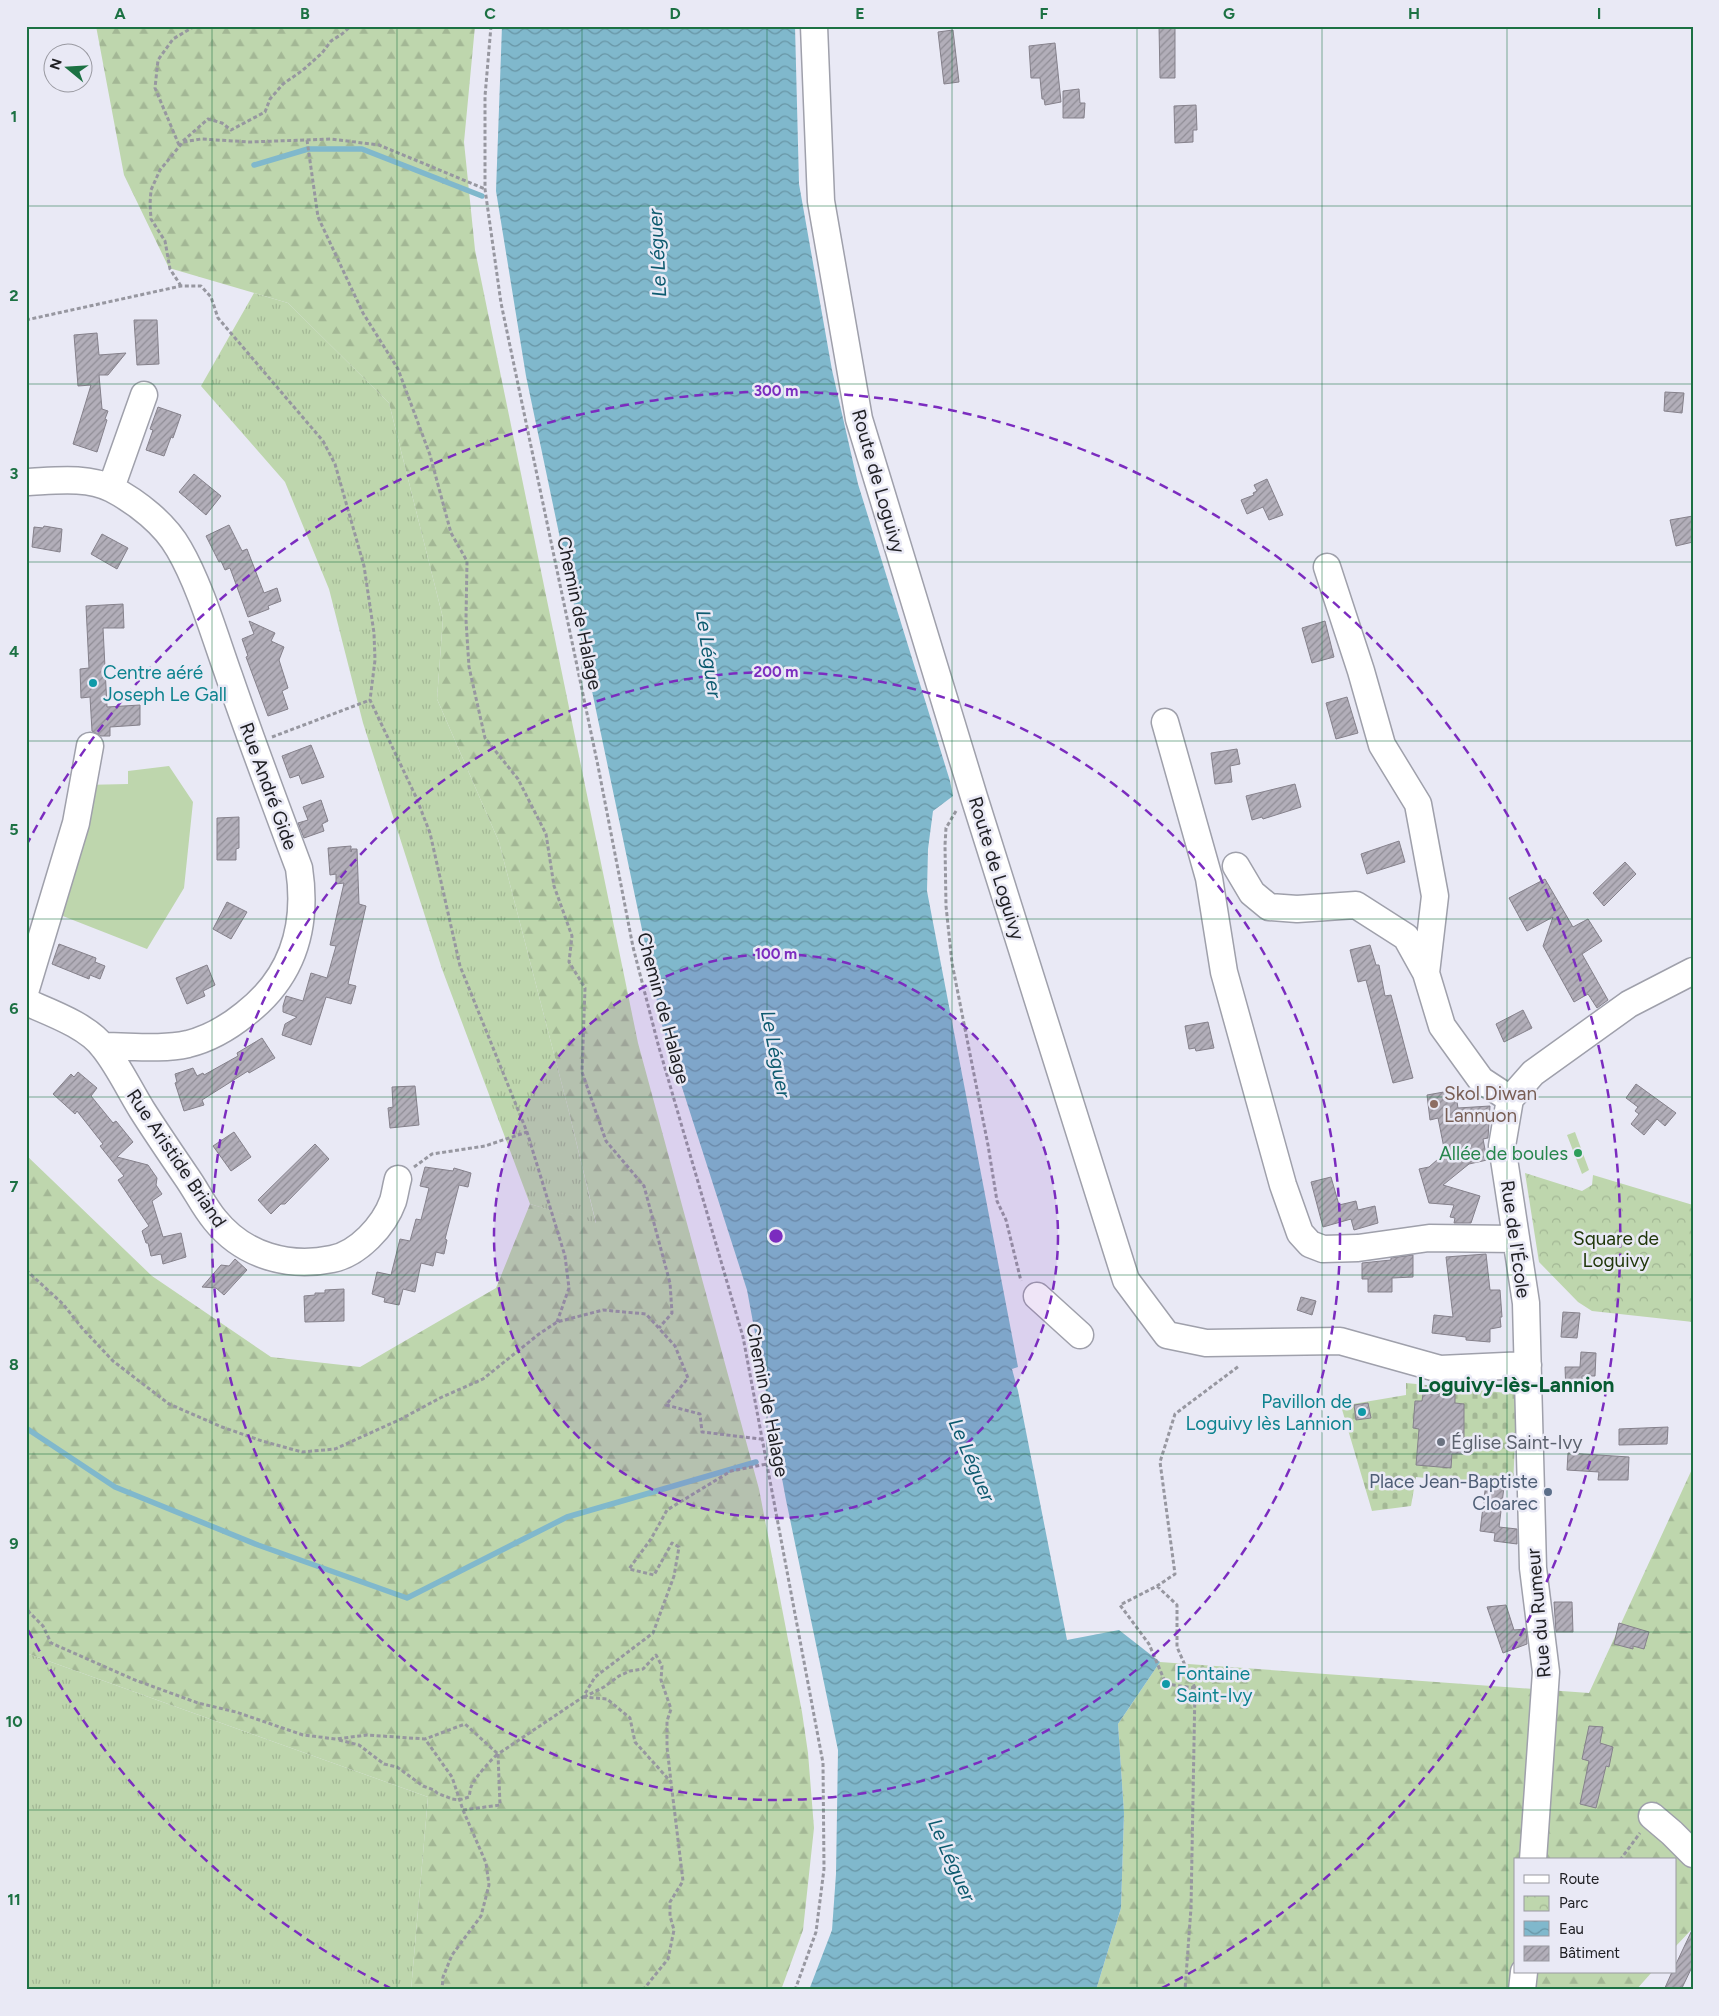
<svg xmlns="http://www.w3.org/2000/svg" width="1719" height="2016" font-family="Figtree,sans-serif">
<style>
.grass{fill:url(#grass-tufts)}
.forest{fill:url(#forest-firs)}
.cemetery{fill:url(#cemetery-stones)}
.park{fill:url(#park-crowns)}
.garden{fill:#bed6ad}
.water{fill:url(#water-waves)}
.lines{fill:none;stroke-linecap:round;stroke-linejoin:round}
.stream{stroke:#80b8cc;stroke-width:5.5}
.building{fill:url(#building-hatch);stroke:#85818b}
.minor-casing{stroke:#9fa0ab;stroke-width:29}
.path{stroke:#9797a0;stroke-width:3;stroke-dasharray:4 2.5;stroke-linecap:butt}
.minor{stroke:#fff;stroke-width:26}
.grid{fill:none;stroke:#1c7143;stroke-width:1;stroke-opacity:0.55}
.ring{fill:none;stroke:#7b2cbf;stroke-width:2.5;stroke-dasharray:9 6}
.culture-dot{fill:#0f9aa8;stroke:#e9e9f5;stroke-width:2}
.education-dot{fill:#8d6e63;stroke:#e9e9f5;stroke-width:2}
.leisure-dot{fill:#2e9e5b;stroke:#e9e9f5;stroke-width:2}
.worship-dot{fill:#6b7280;stroke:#e9e9f5;stroke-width:2}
.service-dot{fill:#5c6f8a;stroke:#e9e9f5;stroke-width:2}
.labels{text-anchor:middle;stroke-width:5;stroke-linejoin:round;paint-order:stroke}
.street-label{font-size:19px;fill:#202024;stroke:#e9e9f5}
.culture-label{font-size:19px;fill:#0d838f;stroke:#e9e9f5;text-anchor:start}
.education-label{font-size:19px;fill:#785e54;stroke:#e9e9f5;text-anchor:start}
.leisure-label{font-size:19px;fill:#27864d;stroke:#e9e9f5;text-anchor:end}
.park-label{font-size:19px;fill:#203709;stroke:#e9e9f5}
.worship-label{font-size:19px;fill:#5b616d;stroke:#e9e9f5;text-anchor:start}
.service-label{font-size:19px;fill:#4e5e75;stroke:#e9e9f5;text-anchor:end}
.water-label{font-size:20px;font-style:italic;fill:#0d5a6f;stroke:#e9e9f5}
.quarter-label{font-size:21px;font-weight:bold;fill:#075b32;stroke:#e9e9f5}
.centre{fill:#7b2cbf;stroke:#e9e9f5;stroke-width:2.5}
.ring-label{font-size:15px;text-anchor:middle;font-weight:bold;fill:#7b2cbf;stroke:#e9e9f5;stroke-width:5;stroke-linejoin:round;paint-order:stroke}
.neatline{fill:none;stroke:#1c7143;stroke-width:2}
.grid-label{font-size:16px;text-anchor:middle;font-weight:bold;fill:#1c7143}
</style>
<defs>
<pattern id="grass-tufts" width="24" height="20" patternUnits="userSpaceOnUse" patternTransform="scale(1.25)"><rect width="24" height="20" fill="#bed6ad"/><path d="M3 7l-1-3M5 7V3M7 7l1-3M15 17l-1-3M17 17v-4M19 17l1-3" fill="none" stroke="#a3b795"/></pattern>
<pattern id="forest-firs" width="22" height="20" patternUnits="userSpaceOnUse" patternTransform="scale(1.25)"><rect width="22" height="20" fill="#bed6ad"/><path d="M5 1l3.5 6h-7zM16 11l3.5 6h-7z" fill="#a3b795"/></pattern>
<pattern id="cemetery-stones" width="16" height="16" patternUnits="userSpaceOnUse" patternTransform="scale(1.25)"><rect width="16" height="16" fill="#bed6ad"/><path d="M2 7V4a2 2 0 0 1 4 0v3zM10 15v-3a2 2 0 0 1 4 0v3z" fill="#a3b795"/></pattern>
<pattern id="park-crowns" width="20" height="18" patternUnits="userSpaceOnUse" patternTransform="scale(1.25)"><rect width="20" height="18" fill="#bed6ad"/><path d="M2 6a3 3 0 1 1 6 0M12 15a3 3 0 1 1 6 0" fill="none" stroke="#a3b795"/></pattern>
<pattern id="water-waves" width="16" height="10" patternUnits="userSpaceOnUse" patternTransform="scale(1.25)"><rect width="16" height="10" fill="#80b8cc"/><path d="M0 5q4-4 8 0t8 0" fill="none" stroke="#6895a5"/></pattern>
<pattern id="building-hatch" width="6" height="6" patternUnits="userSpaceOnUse" patternTransform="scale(1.25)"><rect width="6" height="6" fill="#b2aeb9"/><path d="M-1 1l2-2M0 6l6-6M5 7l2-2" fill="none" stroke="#908d96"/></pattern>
</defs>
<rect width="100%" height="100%" fill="#e9e9f5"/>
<path class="grass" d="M254,293L288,303L389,403L443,618L437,699L499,842L568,1108L596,1224L530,1204L442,969L363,723L329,589L285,482L201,386Z
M26,1653L428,1797L411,1990H26Z"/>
<path class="forest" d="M96,26H475L464,142L475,250L638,1043L759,1489L802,1712L808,1753L814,1828L803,1930L781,1990H411L428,1797L26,1653V1155L152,1276L271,1357L360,1367L496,1288L530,1204L596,1223L568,1108L499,842L437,699L443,618L389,403L288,303L169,268L124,175Z
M1693,1467V1928L1675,1947V1860H1515V1972H1652L1636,1990H1096L1121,1908L1124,1813L1118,1724L1160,1662L1589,1693Z"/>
<path class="cemetery" d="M1406,1383L1517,1394L1513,1487L1416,1477L1411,1506L1372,1511L1341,1406L1406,1395Z"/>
<path class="park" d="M1525,1173L1582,1191L1592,1185L1593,1175L1693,1205V1322L1592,1311L1578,1302L1539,1262Z"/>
<path class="garden" d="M169,766L193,802L184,888L147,949L50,911L83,785L128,784V771Z
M1575,1132L1589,1170L1582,1174L1567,1135Z"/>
<path class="water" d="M502,26H795L799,184L832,370L858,484L950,781L953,796L933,811L928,849L927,891L1018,1367L1012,1369L1018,1391L1067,1640L1119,1630L1160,1662L1118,1724L1124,1813L1121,1908L1096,1990H809L832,1930L836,1874L838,1750L786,1500L747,1290L662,1025L526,376L496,191Z"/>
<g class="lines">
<path class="stream" d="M254,165L308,149H362L482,196
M26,1428L115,1487L258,1545L407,1598L567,1517L756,1462"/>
</g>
<path class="building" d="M1159,26H1175V78H1160Z
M953,30L959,82L944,84L938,32Z
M1055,43L1061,102L1045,105L1044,99H1042L1040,78H1031L1029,46Z
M1079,89L1080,103H1085L1084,118H1063V91Z
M1196,105L1197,130H1193V142L1175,143L1174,106Z
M134,320H157L159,364L137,365Z
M97,333L99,355L126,353L108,375H99L102,409L108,411L105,419L107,420L97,452L73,444L91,385L78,386L74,335Z
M1665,392L1684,393L1682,413L1664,411Z
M158,407L181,415L173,438L171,437L164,456L146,450L153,430L150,429Z
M194,474L221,496L206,515L179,492Z
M1267,479L1283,515L1269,520L1263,507L1247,514L1241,500L1254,495L1253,493L1257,491L1254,485Z
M1693,516V542L1676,546L1670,520Z
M229,525L242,551L247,549L264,593L277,588L281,601L268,606L269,609L248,617L230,568L225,570L221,561L219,562L206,536Z
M44,526L62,529L60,552L32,547L34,527L43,528Z
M102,534L128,548L117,569L91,554Z
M123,604L124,628H103L107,707L140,705V725L110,727V736H101L92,731L90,697L81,698L80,669L89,668L86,606Z
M249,621L275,633L271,641L284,647L279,660L288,688L282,691L288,709L268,716L246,657L248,656L242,639L254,634Z
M1325,621L1334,657L1312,663L1302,628Z
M1347,697L1358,733L1336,739L1326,703Z
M311,745L324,777L302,784L299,775L290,778L282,756Z
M1237,749L1240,764L1230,766L1232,782L1215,784L1211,753Z
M1295,784L1301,807L1263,819L1262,817L1252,820L1246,796Z
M321,800L328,821L322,824L324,831L304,838L298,823L308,820L303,807Z
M239,817V848L236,849V860H217V818Z
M1399,841L1405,862L1367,874L1361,854Z
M351,846V852L352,849H357L359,904L366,906L348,984L356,986L351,1004L326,997L311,1045L282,1035L285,1024L297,1017L283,1012V1006L286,996L303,1001L311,973L327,978L336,946L330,945L344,883L336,884V874L330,875L328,848Z
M1625,862L1636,874L1604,906L1593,893Z
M1545,879L1573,927L1588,919L1602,941L1582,954L1608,1000L1597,1008L1588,994L1574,1002L1543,946L1553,917L1527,931L1509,898Z
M227,902L247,912L231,939L213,929Z
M59,944L96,958L95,962L105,966L100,979L90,975L89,979L52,964Z
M1370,945L1376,965H1379L1385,996L1391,995L1413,1078L1393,1083L1366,980L1358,982L1350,950Z
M207,965L215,985L203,991L205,996L187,1004L176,978Z
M1523,1010L1532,1028L1504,1042L1496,1024Z
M1208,1022L1214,1048L1196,1051L1195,1048L1189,1049L1185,1026Z
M262,1038L275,1058L249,1073L248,1071L202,1100L204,1105L184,1111L175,1083L177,1082L175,1074L193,1068L197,1076L203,1073L204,1075L238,1056L237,1053Z
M78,1072L97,1088L91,1096L113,1123L116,1121L133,1142L117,1157L148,1165L157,1178L156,1185L162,1194L152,1201L163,1237L181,1233L186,1257L163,1264L161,1254L151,1256L148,1243H146L142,1231L149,1226L118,1180L124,1176L100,1146L103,1144L77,1111L75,1114L53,1094L71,1074L74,1077Z
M1636,1084L1676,1113L1665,1126L1657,1119L1644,1135L1631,1124L1639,1114L1635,1111L1638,1107L1626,1098Z
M415,1086L419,1125L390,1128L388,1108L393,1107L392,1087Z
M1455,1090L1458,1108L1490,1106L1488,1138L1483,1139L1487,1160L1469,1164L1443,1185L1480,1196L1471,1223H1454L1455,1218L1450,1217L1454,1205L1429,1203L1419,1169L1429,1167L1445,1153L1438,1118L1430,1120L1427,1095Z
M234,1132L251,1157L231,1171L213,1146Z
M315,1144L329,1159L285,1204H281L271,1214L258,1200Z
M425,1167L453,1171L454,1168L471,1173L468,1187L459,1185L445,1239L447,1240L444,1254L436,1252L433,1266L421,1263L415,1292L403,1289L399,1305L384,1302L385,1298L372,1294L377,1272L391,1275L400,1239L410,1241L416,1219L421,1220L429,1188L420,1186Z
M1331,1177L1339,1205L1356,1201L1358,1210L1375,1206L1378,1223L1354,1230L1351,1219L1323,1227L1311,1182Z
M1486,1254L1490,1290H1500L1502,1317H1500L1501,1327L1490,1329V1342L1466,1340V1337L1432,1333L1434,1315L1453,1317L1446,1257Z
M1413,1255V1277L1392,1278V1292H1368V1279H1362V1263L1391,1260V1258Z
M235,1259L247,1270L224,1295L216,1288L202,1287L221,1265L229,1266Z
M344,1289V1321L305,1322L304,1296L315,1295V1293H325V1290Z
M1301,1297L1316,1301L1312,1315L1297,1310Z
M1563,1312L1580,1313L1577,1338L1561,1337Z
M1581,1352L1596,1353L1595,1376H1582V1392L1566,1393L1565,1367H1580Z
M1423,1394H1455V1403L1464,1404V1454H1452L1451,1468L1416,1465L1419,1429L1413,1428L1415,1401H1422Z
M1368,1403L1371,1418L1356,1420L1354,1405Z
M1668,1427L1667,1444L1619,1445V1429Z
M1568,1453L1629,1457L1628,1480H1598L1599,1472L1567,1470Z
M1486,1483L1504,1487L1499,1527L1517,1529V1544L1494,1541L1495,1533L1480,1531Z
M1554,1602H1572L1573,1632H1556Z
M1506,1605L1514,1630L1526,1629L1527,1644L1503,1653L1487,1607Z
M1619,1623L1649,1632L1644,1649L1633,1646V1649L1614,1644Z
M1589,1726L1603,1727L1600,1743L1613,1747L1609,1767L1606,1766L1596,1808L1580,1804L1589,1761L1582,1759Z
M1693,1928V1965L1681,1990H1664L1672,1972H1675V1966Z"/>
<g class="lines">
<g class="minor-casing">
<path id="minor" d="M814,26L821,201L859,419L974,797L1126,1280L1167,1335L1206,1343L1340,1341L1440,1369L1528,1365
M26,482C53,481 87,476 112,489C137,502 165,524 179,549C200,585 215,637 229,676C251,740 275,804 299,868C308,927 293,977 245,1014C229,1027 208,1039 188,1044C161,1050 131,1046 104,1046
M111,488L144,395
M1327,567L1361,671L1382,745L1418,804L1435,896L1426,973L1442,1026L1481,1080L1510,1099
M1165,722L1209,878L1224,972L1283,1185L1300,1233L1310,1244L1323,1249L1358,1248L1429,1238L1516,1239
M1236,866L1252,893L1269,907L1297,909L1356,905L1406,937L1426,973
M26,989L76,823L90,746
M26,1002C51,1013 88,1026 104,1048C119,1067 129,1089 142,1110C156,1132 171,1154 186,1176C196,1190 204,1207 215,1220C244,1256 289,1268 332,1259C358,1254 384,1226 393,1201C395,1194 396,1186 398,1179
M1037,1296L1080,1335
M1652,1816L1672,1833L1693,1854
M1533,1860L1546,1672L1533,1568L1526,1303L1502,1146L1510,1099L1533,1073L1629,1004L1693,971
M1522,1990L1524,1972"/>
</g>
<path class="path" d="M491,26L485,96V189L501,303L598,766L633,947L658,1044L743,1337L823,1763L824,1869L816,1932L795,1990
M307,140L318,217L363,313L398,369L430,455L451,533L467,561L466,620L469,667L485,738L518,779L546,834L554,886L572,936L569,962L585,988L582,1072L606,1141L644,1186L670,1283L672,1313L659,1328
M183,141L208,119L222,123L231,130L265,112L270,99L283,84L303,70L322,53L331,41L342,34L351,26
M179,145L155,88L158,60L173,39L195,26
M181,286L170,269L165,241L151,219L150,204L151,190L160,170L183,142L201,139L250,142L331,139L379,145L485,189
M26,320L181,286H201L211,297L218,318L323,441L335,464L364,566L374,633L375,660L370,700L416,797L430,833L460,966L527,1132L565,1256L569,1288L557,1322
M272,737L370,700
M956,811L946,828L945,845L946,906L952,963L988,1145L997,1201L1006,1220L1021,1281
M414,1167L432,1154L485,1146L527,1132
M26,1270L63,1304L82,1328L113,1361L169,1404L222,1427L262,1441L302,1452L335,1449L401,1419L440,1398L483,1379L539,1334L557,1322L603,1310L646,1314L675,1346L688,1378L666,1405L700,1414L702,1432L761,1439
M1157,1586L1177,1605V1647L1195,1688L1191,1908L1185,1990
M26,1604L29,1612L43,1626L51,1643L135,1680L198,1703L236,1712L303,1735L336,1739L367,1735L425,1739L452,1777L463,1810L486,1863L489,1885L481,1916L452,1955L443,1977L442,1990
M1195,1688L1166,1684L1149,1644L1120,1605L1157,1586L1175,1574L1160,1462L1175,1414L1239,1366
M583,1697L607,1699L630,1718L635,1742L671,1782L683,1881L670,1902V1916L674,1930L668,1959L643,1990
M584,1697L604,1687L619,1676L630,1671L643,1669L656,1655L662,1666L661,1680L671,1709L667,1721V1747L671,1782
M339,1740L359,1745L384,1764L397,1767L423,1786L434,1790L437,1793L452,1799L459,1800L469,1797C470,1793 470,1788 472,1785C473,1780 494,1756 498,1754L465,1724L425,1739
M463,1810L500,1805L498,1754L583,1697L595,1677L653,1633L674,1576L679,1547L672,1543L654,1575L629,1569L651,1539L667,1510L731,1471L767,1464
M1620,1860L1640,1833"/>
<use href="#minor" class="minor"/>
</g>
<path class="grid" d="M212,26V1990M397,26V1990M582,26V1990M767,26V1990M952,26V1990M1137,26V1990M1322,26V1990M1507,26V1990M26,206H1693M26,384H1693M26,562H1693M26,741H1693M26,919H1693M26,1097H1693M26,1275H1693M26,1454H1693M26,1632H1693M26,1810H1693"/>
<circle cx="776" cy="1236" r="282" fill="#7b2cbf" fill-opacity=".12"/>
<g class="ring">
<circle cx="776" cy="1236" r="282"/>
<circle cx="776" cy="1236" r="564"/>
<path d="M392 1989A845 845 0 0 1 26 1626M26 846A845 845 0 1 1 1160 1989"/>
</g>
<g class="culture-dot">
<circle cx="93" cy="683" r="5"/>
<circle cx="1362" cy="1412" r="5"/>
<circle cx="1166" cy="1684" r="5"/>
</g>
<circle class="education-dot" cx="1434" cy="1104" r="5"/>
<circle class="leisure-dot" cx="1578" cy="1153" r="5"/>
<circle class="worship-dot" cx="1441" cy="1442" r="5"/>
<circle class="service-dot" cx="1548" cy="1492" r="5"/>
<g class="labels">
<g class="street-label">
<text transform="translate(879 481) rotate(74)" y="7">Route de Loguivy</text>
<text transform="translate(580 613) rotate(78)" y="7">Chemin de Halage</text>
<text transform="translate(269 786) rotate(70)" y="7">Rue André Gide</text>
<text transform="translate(997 868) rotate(73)" y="7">Route de Loguivy</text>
<text transform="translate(664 1008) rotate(75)" y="7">Chemin de Halage</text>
<text transform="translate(177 1158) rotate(56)" y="7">Rue Aristide Briand</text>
<text transform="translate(1516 1239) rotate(82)" y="7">Rue de l'École</text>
<text transform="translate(768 1400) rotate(79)" y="7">Chemin de Halage</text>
<text transform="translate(1538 1613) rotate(-95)" y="7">Rue du Rumeur</text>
</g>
<g class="culture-label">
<text x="103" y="679">Centre aéré<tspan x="103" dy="22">Joseph Le Gall</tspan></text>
<text x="1352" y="1408" text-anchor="end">Pavillon de<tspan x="1352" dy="22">Loguivy lès Lannion</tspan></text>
<text x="1176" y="1680">Fontaine<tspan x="1176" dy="22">Saint-Ivy</tspan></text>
</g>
<g class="education-label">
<text x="1444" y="1100">Skol Diwan<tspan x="1444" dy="22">Lannuon</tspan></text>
</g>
<g class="leisure-label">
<text x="1568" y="1160">Allée de boules</text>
</g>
<g class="park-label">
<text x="1616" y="1245">Square de<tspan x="1616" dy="22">Loguivy</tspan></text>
</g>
<g class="worship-label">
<text x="1451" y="1449">Église Saint-Ivy</text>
</g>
<g class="service-label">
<text x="1538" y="1488">Place Jean-Baptiste<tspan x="1538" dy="22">Cloarec</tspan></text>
</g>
<g class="water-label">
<text transform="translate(657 253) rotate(-93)" y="7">Le Léguer</text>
<text transform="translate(709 654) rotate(82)" y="7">Le Léguer</text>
<text transform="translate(776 1054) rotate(79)" y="7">Le Léguer</text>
<text transform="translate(972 1460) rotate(67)" y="7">Le Léguer</text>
<text transform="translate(952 1860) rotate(66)" y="7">Le Léguer</text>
</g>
<g class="quarter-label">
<text x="1516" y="1392">Loguivy-lès-Lannion</text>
</g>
</g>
<circle cx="776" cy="1236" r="8" class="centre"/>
<g class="ring-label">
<text x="776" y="396">300 m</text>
<text x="776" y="677">200 m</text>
<text x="776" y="959">100 m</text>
</g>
<rect width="1719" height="2016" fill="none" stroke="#e9e9f5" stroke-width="55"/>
<rect x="1514" y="1858" width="162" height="115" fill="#e9e9f5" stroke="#9999a1"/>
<rect x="1524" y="1875" width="25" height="8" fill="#ffffff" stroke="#9999a1"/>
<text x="1559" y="1884" font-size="15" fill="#202024">Route</text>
<rect x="1524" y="1896" width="25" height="15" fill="url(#park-crowns)" stroke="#9999a1"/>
<text x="1559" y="1908" font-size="15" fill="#202024">Parc</text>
<rect x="1524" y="1921" width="25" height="15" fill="url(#water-waves)" stroke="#9999a1"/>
<text x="1559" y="1934" font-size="15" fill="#202024">Eau</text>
<rect x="1524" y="1946" width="25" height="15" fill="url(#building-hatch)" stroke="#9999a1"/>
<text x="1559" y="1958" font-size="15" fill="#202024">Bâtiment</text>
<g transform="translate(68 68) rotate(288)"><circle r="24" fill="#e9e9f5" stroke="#9999a1"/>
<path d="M0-4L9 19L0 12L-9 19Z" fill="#1c7143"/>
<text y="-8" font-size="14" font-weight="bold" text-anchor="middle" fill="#202024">N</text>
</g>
<rect x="28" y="28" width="1664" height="1960" class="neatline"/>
<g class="grid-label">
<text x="120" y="19">A</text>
<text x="305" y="19">B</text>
<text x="490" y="19">C</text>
<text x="675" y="19">D</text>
<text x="860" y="19">E</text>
<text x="1044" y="19">F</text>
<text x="1229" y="19">G</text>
<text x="1414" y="19">H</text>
<text x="1599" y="19">I</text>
<text x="14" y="122">1</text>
<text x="14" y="301">2</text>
<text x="14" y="479">3</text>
<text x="14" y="657">4</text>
<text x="14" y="835">5</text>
<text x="14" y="1014">6</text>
<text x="14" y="1192">7</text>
<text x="14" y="1370">8</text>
<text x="14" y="1549">9</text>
<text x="14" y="1727">10</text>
<text x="14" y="1905">11</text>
</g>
</svg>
